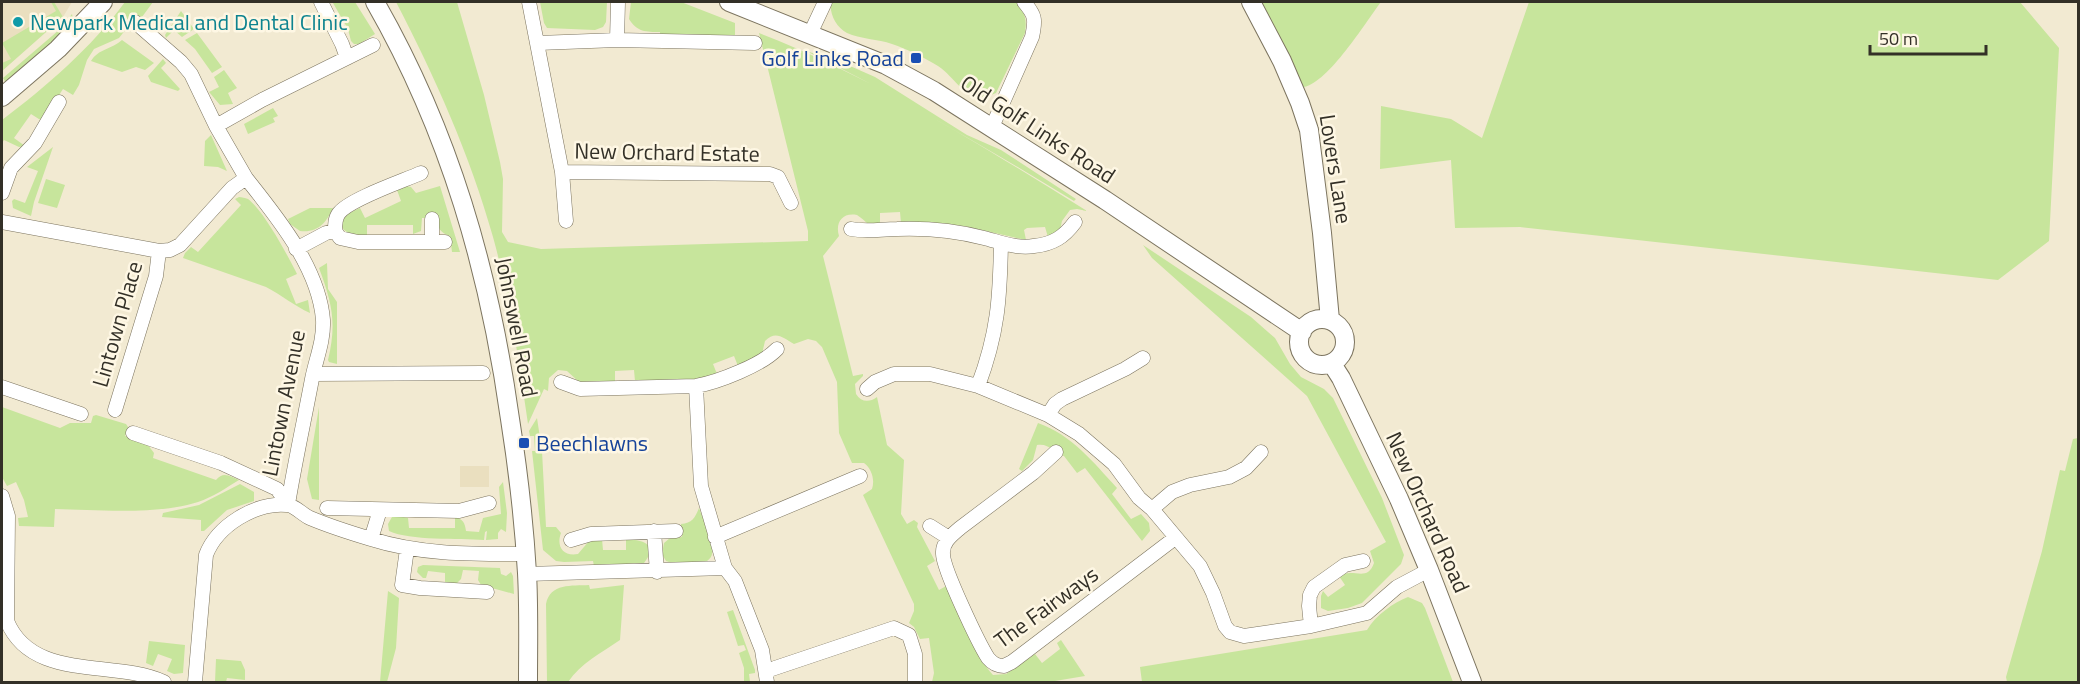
<svg xmlns="http://www.w3.org/2000/svg" width="2080" height="684" font-family="'Titillium Web',sans-serif">
<style>
.built{fill:#eadfbf}
.green{fill:#c7e59c}
.lines{fill:none;stroke-linecap:round;stroke-linejoin:round}
.street-casing{stroke:#7c745f;stroke-width:15}
.secondary-casing{stroke:#7c745f;stroke-width:20}
.street{stroke:#fff;stroke-width:14}
.secondary{stroke:#fff;stroke-width:18}
.culture-dot{fill:#0f9aa8;stroke:#fef7e4;stroke-width:2}
.transit-dot{fill:#1a4fb4;stroke:#fef7e4;stroke-width:2}
.labels{text-anchor:middle;stroke-width:5;stroke-linejoin:round;paint-order:stroke}
.culture-label{font-size:22px;fill:#0d838f;stroke:#fef7e4;text-anchor:start}
.transit-label{font-size:22px;fill:#164399;stroke:#fef7e4;text-anchor:end}
.street-label{font-size:22px;fill:#333027;stroke:#fef7e4}
</style>
<rect width="100%" height="100%" fill="#f2ead2"/>
<path class="built" d="M2,2H72L63,17L2,71Z
M460,466H489V487H460Z"/>
<path class="green" d="M51,2H54L63,17L2,71V63L11,59L2,43L56,11Z
M125,2H153L142,17L137,15L119,38L94,49L87,60L79,85L73,95L63,89L42,121L31,114L14,138L25,146L19,147L4,140L2,143V120C47,86 91,48 125,2Z
M336,2H355L375,34L359,44H354L351,41L348,29L333,3Z
M396,2H457L484,95L500,162L503,179L502,232L508,242L541,249L808,241V231L759,33C873,77 984,147 1087,211L1077,209L1070,210L1062,221L1060,230L1048,237L1045,227L1027,228L1024,230L1026,240L964,226L901,223L900,212L880,213V224C864,225 868,222 857,215C842,212 835,223 839,236L823,256L853,376L863,374V376L855,384L856,394C861,402 869,403 877,397L887,445L904,460L901,514L907,524L914,520L918,523L917,527L935,561L927,566L939,590L948,585C959,611 974,655 993,675L1006,674L1035,654L1042,663L1060,649L1057,643L1061,640L1085,676L1049,682H932L934,673L929,638L920,639L914,627L909,623L914,611V604L863,495L872,489C875,480 872,469 864,463H852L839,433L837,382L822,347L816,341L808,339L794,344C783,338 776,330 765,341L762,354L738,366L734,356L713,364L717,374L704,379L687,381H635L634,370L615,371V381L579,382L567,371L558,370L549,378L548,391L544,389L528,424C519,362 510,298 493,237C470,155 435,77 396,2Z
M540,2H607L606,22L603,27L595,30L547,28L544,23Z
M631,2H681L735,23V35H660V32C646,32 637,32 629,19Z
M831,2H1017C1025,13 1027,19 1025,33L996,93C965,106 960,81 938,66C925,58 907,49 892,44C878,39 860,39 847,33C836,27 829,13 831,2Z
M1259,2H1381C1365,23 1329,82 1304,87L1286,58Z
M1529,2H2020L2059,48L2049,241L1998,280L1520,227L1455,228L1451,160L1380,169L1381,106L1451,119L1482,138Z
M181,11L194,29L182,37L174,30L166,38L165,35Z
M72,14L73,19L68,29L6,83L3,78L59,30Z
M197,33L222,67L212,73L195,49L185,40Z
M122,40L154,63L145,70L136,67L122,72L91,61C98,49 112,49 122,40Z
M806,51L841,62L875,77L967,135L1001,150L1076,199L1074,201C987,148 898,96 806,51Z
M163,59L166,63L161,68L180,89L178,91L151,82L148,76Z
M224,70L237,88L228,93L233,104L220,105L209,92L219,87L214,77Z
M273,108L278,116L273,118L275,122L248,134L244,124Z
M211,135L227,171L218,167L204,166L205,141Z
M53,147L34,202L31,216L13,208L12,201L14,199L25,203L38,171L27,167Z
M46,179L65,185L57,208L38,203Z
M406,186L411,187L416,193L440,186L460,252H452L450,236C440,233 438,228 436,218H422L421,231L413,234V225H367V235C362,235 356,236 351,234C342,231 337,222 346,215C350,212 356,210 360,208L365,218L401,201L397,190Z
M239,197C242,197 245,198 248,199C264,211 288,256 297,274L286,279L296,304L308,300L310,313C294,306 282,295 266,287L183,258L185,253L191,247L198,252L241,205L235,199Z
M310,208H333C326,223 318,233 300,231L290,224L288,219Z
M1143,245L1251,317L1275,338L1290,364L1301,377L1324,389L1333,398L1382,498L1404,555L1401,564L1362,603L1348,608L1328,611L1321,608V596L1323,591L1328,597L1345,585L1339,576C1353,567 1367,583 1374,563L1370,551L1386,542L1307,396L1152,258Z
M327,263L328,289L337,302V364L329,362L328,360C337,323 332,303 319,268Z
M2,407L60,428L70,423H91L93,416L96,415L126,424L128,427L125,436L148,445L154,453L153,458L216,480C223,471 230,476 239,480C226,488 213,497 198,502C159,515 97,510 55,509L54,527L19,526L18,518L28,517L24,500L16,482L7,486L2,477Z
M319,407V500L312,499L307,479Z
M537,418L542,451L546,527H556L561,533C556,546 563,557 578,554L589,541L602,539L603,550H626V539C643,540 659,544 644,563L594,566L593,561L564,562L556,561L543,550L532,451H535L534,436H530L529,431Z
M1038,423C1072,435 1093,462 1117,488L1112,494L1131,519L1141,514L1149,523L1150,531L1142,541L1085,468L1077,473L1064,456C1053,453 1050,443 1037,445L1033,460L1022,471L1019,469Z
M2078,438V682H2007L2006,677L2042,551L2060,470L2065,471L2073,439Z
M503,482L507,513L506,532L501,529L498,533V539L486,540L487,531L485,532L484,540C459,538 410,541 389,531L388,524L392,517L399,516L408,518L409,528H455V517C463,519 465,523 466,531L479,532L483,518L501,514L499,487Z
M240,484L254,492V501L227,510L204,531H201V520L162,517L163,513L199,505Z
M699,508C705,526 729,564 694,564C684,564 675,565 666,561L662,554L664,543L670,538L682,537L681,524C692,523 695,518 699,508Z
M423,565L500,568L501,574L506,576L511,572L513,576L514,594L481,585L478,580L479,571L463,570L461,579L455,585L445,584V573L428,571L426,578H423L417,572L418,567Z
M589,585L590,589L624,585L620,640C601,653 581,663 568,682H547L546,604C550,583 572,586 589,585Z
M388,591L399,598L396,648L387,682H380Z
M1408,597L1422,603L1425,608L1453,682H1142L1140,667L1367,630C1376,615 1393,603 1408,597Z
M733,610L755,670V673L749,674L750,682H744V668L739,653L746,650L744,645L738,646L727,612Z
M149,641L185,645L183,673L174,674L167,671L172,659L158,654L153,666L146,663Z
M216,659L241,661L245,670V680L227,678L226,682H215Z"/>
<g class="lines">
<g class="street-casing">
<path id="street" d="M321,2L342,44L347,58
M529,2L562,172L566,221
M135,22L181,62L191,74L216,126L246,178
M810,34L825,2
M617,40L618,2
M538,43L617,40L755,43
M216,126L262,100L373,45
M992,127L1032,37C1036,19 1035,15 1024,2
M562,172L770,174L778,177L791,203
M421,173C403,181 350,199 339,213C335,218 335,225 335,231L340,238L358,242H445
M2,193L11,168L35,143L59,102
M432,219V242
M2,222L159,251L170,250L180,245L232,188L246,178C277,217 319,268 323,320C324,341 316,359 312,379C304,421 295,462 288,504
M851,229C867,232 881,229 897,229C925,228 957,231 984,238C1000,242 1017,249 1034,246C1053,244 1064,237 1075,222
M296,249L326,233L335,231
M313,374L483,373
M561,382L580,389L696,386C718,382 762,365 777,349
M696,386L701,486L725,568L735,581L762,650L767,682
M978,386C998,333 1000,298 1001,243
M2,387L81,414
M867,389L875,382L894,374H930L978,386L1048,415L1079,434L1114,464L1139,498L1152,509L1200,566L1213,593L1225,626L1230,632L1244,636L1311,626L1367,613L1397,587L1429,570
M115,410L156,276L159,251
M1048,415L1055,404L1062,399L1125,369L1143,358
M133,433L221,463L277,489L288,504
M1056,452L1033,473L960,528C952,535 942,542 943,554C943,569 979,644 988,658C993,664 997,666 1004,666L1012,662L1175,538
M2,496L8,516L7,621C32,682 114,659 164,682
M327,508L459,511L489,503
M1152,509L1172,492L1190,485L1229,477L1246,468L1261,452
M930,526L949,538
M654,531L657,572
M715,537L860,476
M371,539L380,510
M571,540L591,534L676,531
M407,549L402,585L420,588L487,592
M527,574L725,568
M1311,626L1309,606L1310,595L1314,587L1345,565L1363,561
M766,671L894,628L909,635L915,654V682
M195,682L206,555C217,526 255,502 287,505C294,505 303,515 310,518C329,526 351,533 371,539C421,555 474,554 525,554"/>
</g>
<g class="secondary-casing">
<path id="secondary" d="M375,2C450,133 489,270 510,419C518,470 524,522 527,573C529,609 528,646 528,682
M729,2L886,65L934,91L1105,200L1302,332
M1251,2L1282,61L1300,103L1309,130L1322,233L1330,320
M2,97L58,49L103,2
M1299 342a23 23 0 1 1 46 0a23 23 0 1 1-46 0Z
M1332,364L1341,378L1399,499L1429,570L1472,682"/>
</g>
<use href="#street" class="street"/>
<use href="#secondary" class="secondary"/>
</g>
<circle class="culture-dot" cx="18" cy="22" r="6"/>
<g class="transit-dot">
<rect x="910" y="52" width="12" height="12" rx="3"/>
<rect x="518" y="437" width="12" height="12" rx="3"/>
</g>
<g class="labels">
<g class="culture-label">
<text x="30" y="30">Newpark Medical and Dental Clinic</text>
</g>
<g class="transit-label">
<text x="904" y="66">Golf Links Road</text>
<text x="536" y="451" text-anchor="start">Beechlawns</text>
</g>
<g class="street-label">
<text transform="translate(1038 129) rotate(33)" y="8">Old Golf Links Road</text>
<text transform="translate(667 152) rotate(1)" y="8">New Orchard Estate</text>
<text transform="translate(1336 169) rotate(81)" y="8">Lovers Lane</text>
<text transform="translate(117 324) rotate(-74)" y="8">Lintown Place</text>
<text transform="translate(517 327) rotate(79)" y="8">Johnswell Road</text>
<text transform="translate(283 403) rotate(-79)" y="8">Lintown Avenue</text>
<text transform="translate(1428 512) rotate(66)" y="8">New Orchard Road</text>
<text transform="translate(1046 607) rotate(-36)" y="8">The Fairways</text>
</g>
</g>
<rect width="2080" height="684" fill="none" stroke="#333027" stroke-width="6"/>
<path d="M1870 45v9h116v-9" fill="none" stroke="#333027" stroke-width="3"/>
<text x="1879" y="45" font-size="18" fill="#333027" stroke="#fef7e4" stroke-width="4.5" paint-order="stroke">50 m</text>
</svg>
